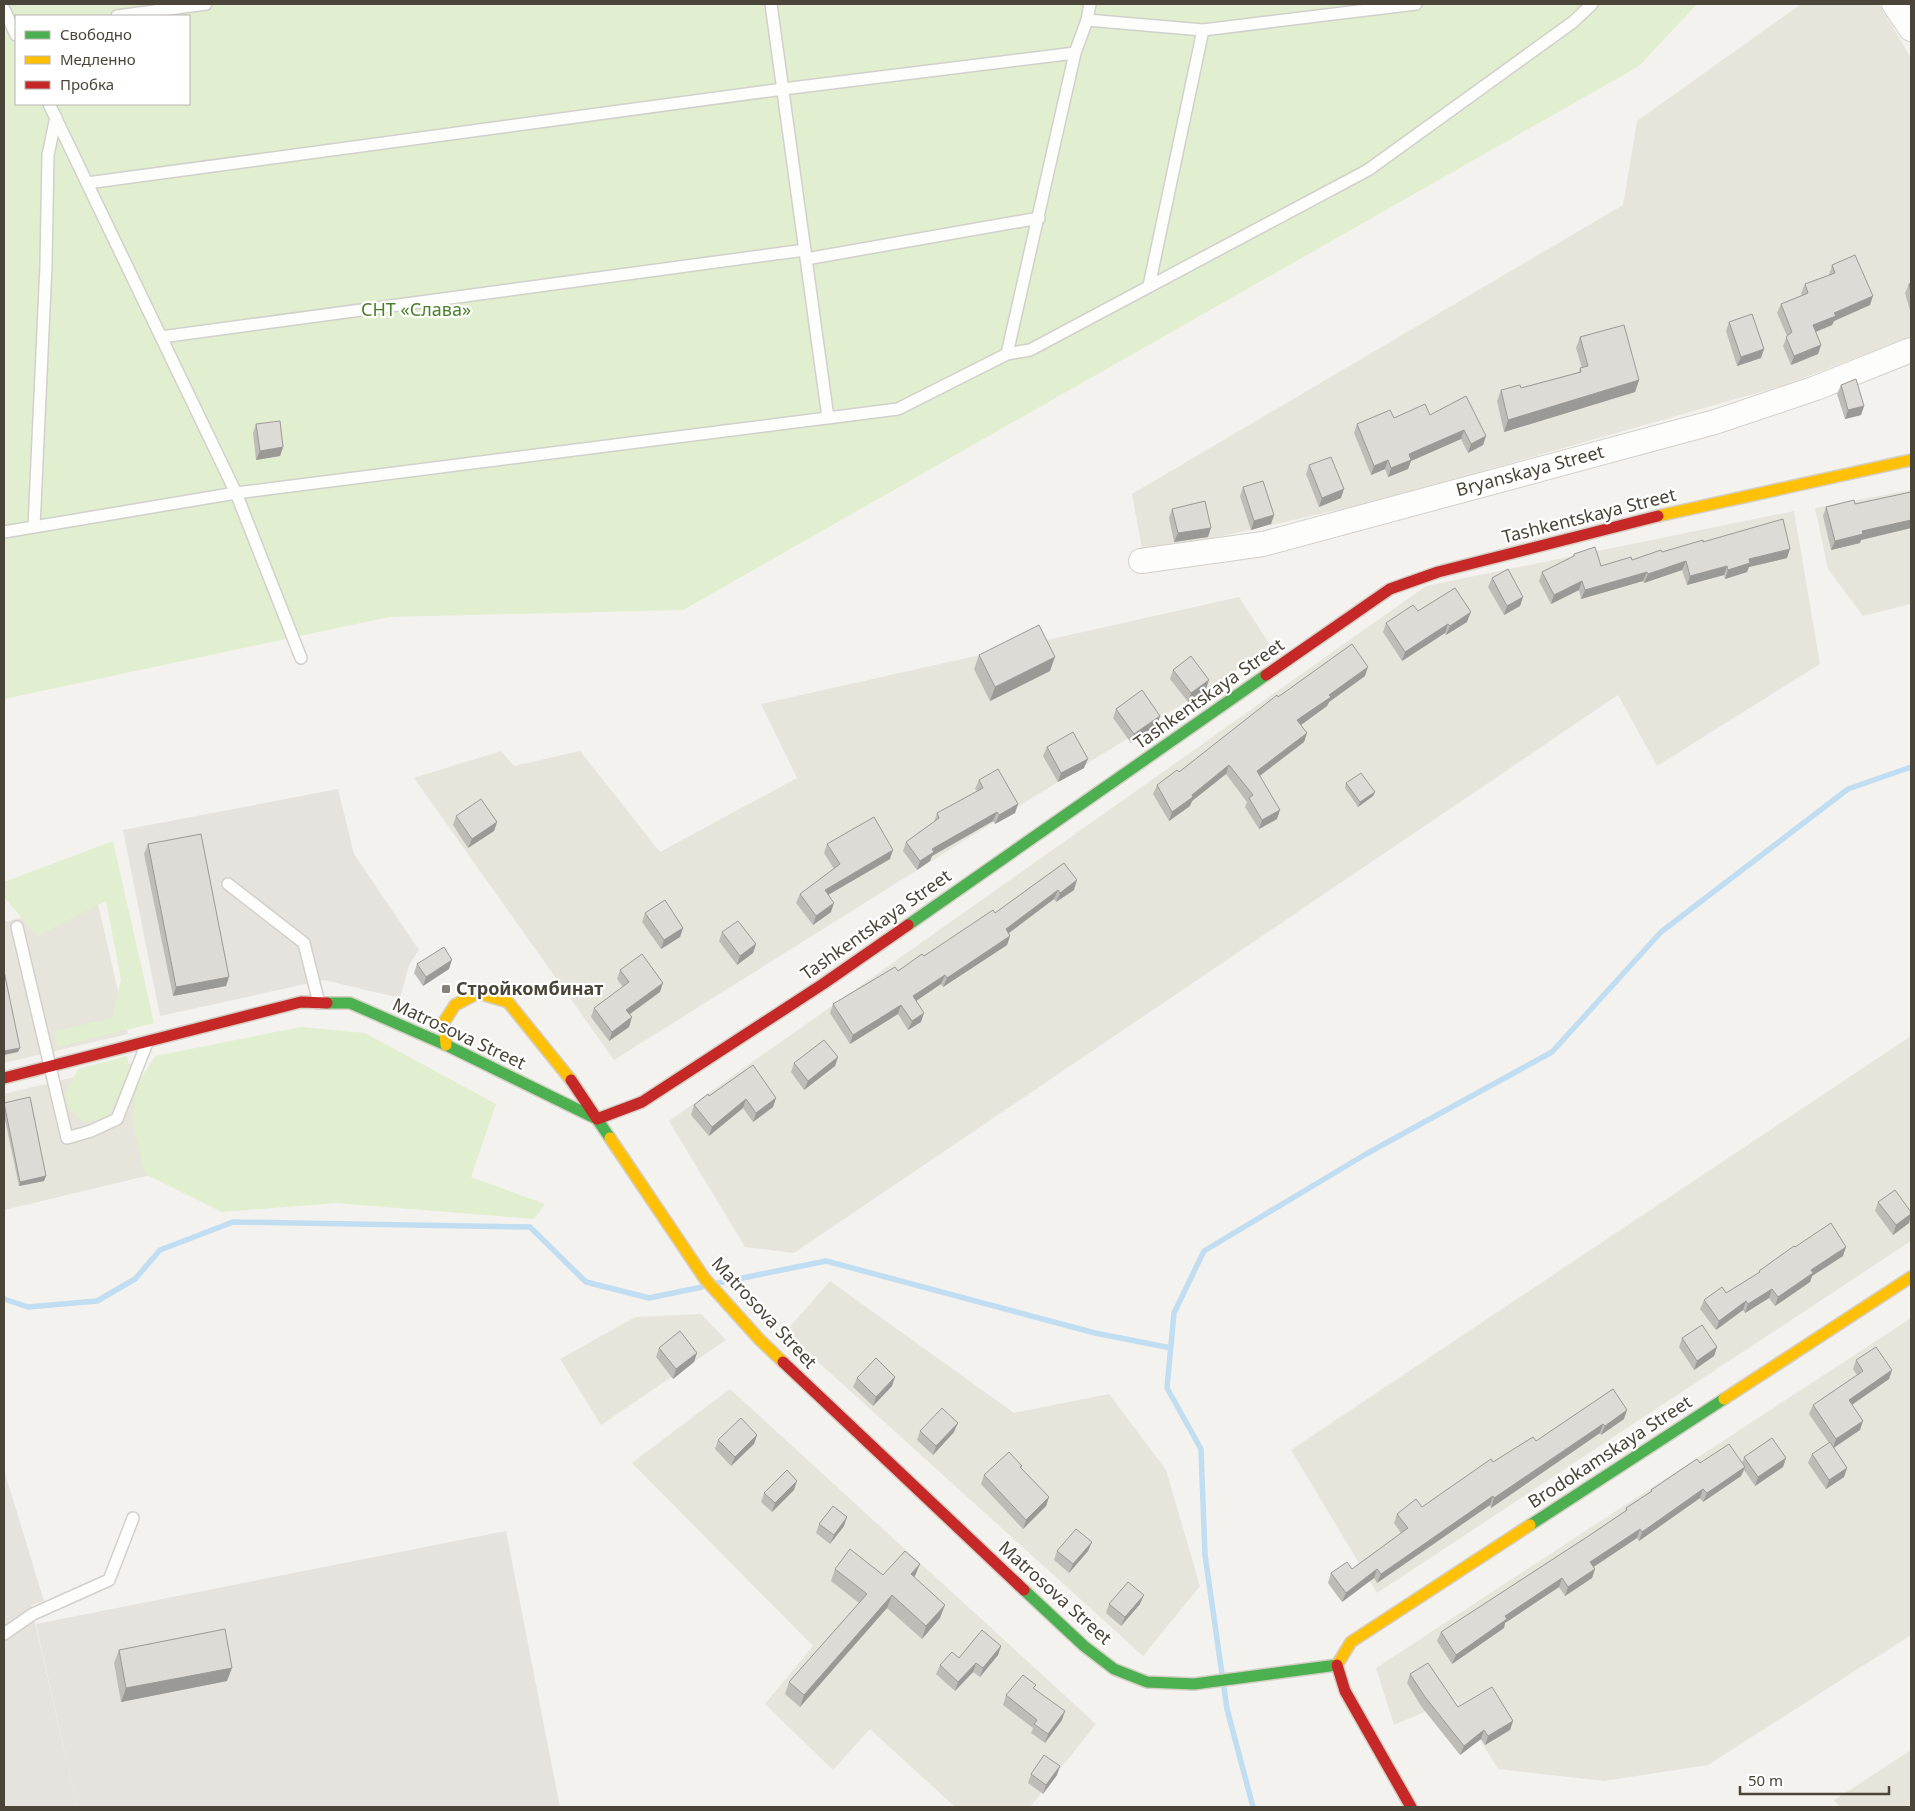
<svg xmlns="http://www.w3.org/2000/svg" width="1915" height="1811" font-family="'Noto Sans',sans-serif">
<style>
.residential{fill:#e7e4dc}
.industrial{fill:#e6e2de}
.green{fill:#e1eecf;fill-rule:evenodd}
.parking{fill:#e6e3df}
.lines{fill:none;stroke-linecap:round;stroke-linejoin:round}
.stream{stroke:#c0ddf1;stroke-width:5.5}
.lane-casing{stroke:#d2d0cb;stroke-width:14}
.street-casing{stroke:#d2d0cb;stroke-width:26}
.fast-casing{stroke:#d3cfc5;stroke-width:14}
.slow-casing{stroke:#d3cfc5;stroke-width:14}
.jam-casing{stroke:#d3cfc5;stroke-width:14}
.lane{stroke:#fdfdfc;stroke-width:11}
.street{stroke:#fdfdfc;stroke-width:24}
.fast{stroke:#4caf50;stroke-width:11}
.slow{stroke:#ffc107;stroke-width:11}
.jam{stroke:#c62828;stroke-width:11}
.wall{fill:#bfbcb8}
.shaded-wall{fill:#9b9996}
.building{fill:#dedbd6;stroke:#9b9996}
.poi-dot{fill:#868178;stroke:#fff;stroke-width:2}
.labels{text-anchor:middle;stroke-width:4.5;stroke-linejoin:round;paint-order:stroke}
.park-label{font-size:18px;fill:#4a7f2a;stroke:#fff}
.street-label{font-size:18px;fill:#4b4439;stroke:#fff}
.poi-label{font-size:18px;font-weight:bold;fill:#4b4439;stroke:#fff;text-anchor:start}
</style>
<rect width="100%" height="100%" fill="#f4f2ee"/>
<path class="residential" d="M1801,4H1879L1911,58V337L1782,386L1377,501L1143,554L1132,494L1623,205L1637,121Z
M1911,490V604L1863,616L1828,569L1815,508Z
M1794,511L1820,664L1657,766L1618,695L794,1253L745,1247L669,1121L1426,586Z
M1239,597L1272,648L614,1060L414,778L501,751L514,766L580,751L660,852L797,778L761,704Z
M97,900L128,1034L4,1063V922Z
M1911,1036V1241L1377,1593L1291,1450Z
M137,1062L163,1172L4,1210V1094Z
M830,1281L1014,1413L1109,1394L1166,1470L1200,1586L1143,1656L785,1332Z
M701,1314L726,1340L601,1425L560,1359L635,1317Z
M1911,1318V1635L1708,1765L1604,1781L1498,1769L1455,1699L1394,1725L1376,1668Z
M730,1389L1096,1724L1030,1807H955L870,1729L833,1770L765,1704L813,1646L632,1463Z
M1911,1750V1807H1840L1834,1800Z"/>
<path class="industrial" d="M338,789L354,854L419,950L409,965L400,998L324,980L160,1016L123,830Z
M4,1470L44,1601L31,1605L77,1807H4Z"/>
<path class="green" d="M4,4H1697L1639,66L683,610L389,617L4,699ZM16,16H189V104H16Z
M113,841L154,1023L57,1047L55,1031L112,1018L121,980L106,901L37,936L4,897V882Z
M301,1027L365,1033L496,1104L471,1177L545,1204L534,1219L336,1203L222,1212L145,1174L132,1120L136,1087L155,1056Z
M127,1056L130,1071L108,1118L84,1122L69,1109L65,1094L78,1069Z"/>
<path class="parking" d="M506,1531L560,1807H77L36,1624Z"/>
<g class="lines">
<path class="stream" d="M718,1283L826,1261L1095,1333L1171,1348
M4,1299L28,1307L97,1301L135,1279L160,1250L233,1222L530,1227L586,1282L649,1298L702,1287
M1222,1674L1205,1555L1201,1449L1167,1388L1174,1313L1204,1251L1366,1154L1552,1052L1661,932L1848,789L1911,767
M1224,1688L1227,1709L1253,1807"/>
<g class="lane-casing">
<path id="lane" d="M771,4L828,418
M4,9L16,35
M117,16L206,4
M1087,20L1203,30L1416,4
M49,104L236,493L301,658
M87,183L783,89L1075,53
M806,259L1039,218
M1149,286L1203,30
M161,337L805,250
M1007,354L1030,350L1368,170L1573,22L1592,4
M34,527L46,265L48,155L56,117
M4,532L236,493L898,409L1007,354L1075,53L1087,20L1090,4
M228,884L304,943L319,1003
M17,927L67,1138L91,1131L117,1119L147,1043
M4,1634L33,1614L109,1580L133,1518"/>
</g>
<g class="street-casing">
<path id="street" d="M1894,4L1911,29
M1141,561L1263,544L1715,422L1816,388L1911,350"/>
</g>
<g class="fast-casing">
<path id="fast" d="M908,925L1266,675
M327,1003H350L446,1045L597,1119L610,1138
M1530,1525L1724,1399
M1024,1590L1084,1646L1114,1669L1147,1682L1194,1684L1337,1665"/>
</g>
<g class="slow-casing">
<path id="slow" d="M1658,516L1911,460
M446,1045L444,1022L455,1005L478,993L508,1002L571,1080
M610,1138L705,1279L760,1340L783,1362
M1724,1399L1911,1277
M1337,1665L1351,1642L1530,1525"/>
</g>
<g class="jam-casing">
<path id="jam" d="M1266,675L1390,589L1438,572L1658,516
M4,1078L301,1002L327,1003
M571,1080L597,1119L642,1102L823,984L908,925
M783,1362L1024,1590
M1337,1665L1345,1691L1411,1807"/>
</g>
<use href="#lane" class="lane"/>
<use href="#street" class="street"/>
<use href="#fast" class="fast"/>
<use href="#slow" class="slow"/>
<use href="#jam" class="jam"/>
</g>
<path class="wall" d="M1832,265L1870,305L1834,321L1832,325L1816,332L1821,345L1818,354L1791,365L1783,346L1787,336L1777,313L1781,304L1802,295L1801,293L1805,284L1829,275Z
M1911,283V314L1905,293L1909,284Z
M1729,322L1761,358L1737,366L1726,331Z
M1580,337L1639,380L1635,392L1504,432L1497,401L1501,390L1521,388L1579,372L1580,368H1582L1576,348Z
M1841,385L1864,406L1861,415L1845,419L1837,394Z
M1430,415L1486,436L1483,445L1468,453L1461,439L1411,461L1408,469L1388,477L1385,469L1371,475L1354,433L1357,424L1394,418Z
M256,424L283,447L280,456L256,460L253,433Z
M1309,465L1341,498L1319,507L1306,474Z
M1243,487L1274,515L1271,524L1251,530L1240,496Z
M1911,492V528L1861,540L1860,543L1831,550L1823,516L1826,507L1855,504Z
M1172,509L1208,537L1174,542L1169,518Z
M1703,542L1787,558L1749,567L1747,572L1725,579L1724,575L1687,585L1682,570L1644,583L1643,581L1581,599L1579,590L1551,604L1539,581L1542,572L1573,557L1574,554L1601,566L1632,560L1662,552Z
M1492,578L1523,597L1520,606L1504,615L1488,587Z
M1418,611L1467,622L1446,635L1445,633L1402,661L1383,632L1386,623Z
M979,655L1050,671L990,701L974,669Z
M1173,670L1206,689L1188,702L1170,679Z
M1365,676L1329,702L1327,706L1301,725L1307,733L1304,742L1260,776L1277,819L1259,829L1245,807L1247,802L1226,774L1192,801L1190,806L1169,821L1153,794L1157,785L1179,772L1278,697Z
M1116,709L1160,716L1157,725L1131,743L1113,718Z
M1047,747L1084,768L1058,782L1043,756Z
M979,780L1018,804L1015,813L995,824L993,821L932,856L930,861L917,870L903,851L906,842L934,822L937,813L977,791L975,789Z
M1346,783L1375,792L1373,796L1358,807L1345,788Z
M456,816L497,822L494,831L468,848L453,825Z
M148,844L226,986L173,996L144,854Z
M827,844L890,859L828,895L831,912L813,925L796,903L800,894L834,869L824,853Z
M1064,863L1074,890L1056,902L1054,899L1008,934L1010,936L1007,945L943,987L941,984L916,1001L921,1022L908,1030L898,1014L850,1044L830,1013L833,1004L898,971L995,913Z
M645,913L683,928L680,937L661,949L642,922Z
M722,932L756,944L753,953L737,965L719,941Z
M417,964L449,969L423,986L414,973Z
M620,970L660,992L630,1014L629,1027L609,1041L591,1017L594,1008L623,987L617,979Z
M838,1057L835,1066L804,1090L791,1072L794,1063Z
M709,1096L776,1098L773,1107L753,1122L743,1108L709,1136L691,1115L694,1105Z
M4,1103L46,1176L44,1181L19,1186L4,1115Z
M1878,1202L1911,1212V1216L1909,1223L1893,1235L1875,1211Z
M1795,1247L1843,1256L1812,1276L1810,1282L1775,1306L1769,1298L1745,1313L1743,1310L1716,1330L1700,1309L1704,1300L1726,1293L1758,1274L1759,1271Z
M1682,1338L1717,1347L1714,1356L1694,1370L1679,1347Z
M659,1348L697,1353L694,1362L673,1379L656,1357Z
M1856,1360L1892,1370L1889,1379L1852,1404L1860,1430L1834,1448L1847,1468L1844,1477L1826,1489L1808,1463L1812,1454L1829,1443L1809,1414L1813,1405L1857,1375L1853,1369Z
M857,1378L892,1386L873,1406L853,1387Z
M1613,1389L1624,1419L1601,1435L1600,1433L1491,1508L1490,1505L1377,1583L1374,1578L1342,1602L1328,1583L1331,1573L1352,1569L1401,1533L1394,1523L1397,1514L1422,1507L1493,1462L1536,1441Z
M920,1431L954,1432L933,1455L917,1440Z
M757,1435L754,1444L731,1466L715,1449L718,1440Z
M1744,1457L1786,1458L1783,1467L1755,1486L1744,1470L1741,1476L1703,1502L1700,1498L1639,1541L1637,1538L1594,1567L1595,1569L1592,1578L1565,1596L1559,1587L1505,1623L1504,1628L1452,1664L1437,1641L1441,1632L1590,1535L1625,1511L1626,1508L1650,1492L1651,1490L1700,1463H1742Z
M1022,1466L1021,1468L1049,1497L1046,1506L1023,1529L981,1484L984,1475Z
M794,1490L772,1512L761,1502L764,1493Z
M819,1524L844,1526L830,1544L816,1533Z
M1092,1542L1088,1551L1069,1573L1054,1560L1057,1551Z
M835,1569L883,1575L915,1576L914,1577L940,1618L922,1639L887,1608L800,1707L785,1694L789,1682L859,1603L831,1581Z
M1109,1604H1140L1121,1626L1106,1613Z
M1001,1646L998,1655L980,1677L973,1672L955,1691L936,1674L940,1665L959,1658Z
M119,1650L227,1681L121,1702L114,1663Z
M1410,1674L1458,1707L1513,1721L1510,1730L1485,1745L1481,1739L1460,1755L1421,1706L1407,1683Z
M1035,1689L1062,1720L1045,1743L1031,1733L1033,1728L1003,1705L1006,1695Z
M1031,1774L1057,1775L1043,1794L1028,1783Z"/>
<path class="shaded-wall" d="M1873,296L1870,305L1834,321L1832,325L1810,334L1813,325L1834,313Z
M1821,345L1818,354L1791,365L1794,356Z
M1764,349L1761,358L1737,366L1741,357Z
M1639,380L1635,392L1504,432L1508,420Z
M1864,406L1861,415L1845,419L1848,410Z
M1464,430L1461,439L1411,461L1408,469L1388,477L1391,468L1409,454Z
M1486,436L1483,445L1468,453L1471,444Z
M283,447L280,456L256,460L260,451Z
M1388,460L1385,469L1371,475L1374,466Z
M1344,489L1341,498L1319,507L1322,498Z
M1274,515L1271,524L1251,530L1254,521Z
M1911,520V528L1861,540L1860,543L1831,550L1835,541L1862,531Z
M1211,528L1208,537L1174,542L1178,533Z
M1790,549L1787,558L1749,567L1747,572L1725,579L1728,570L1749,559Z
M1686,561L1682,570L1644,583L1648,574Z
M1727,566L1724,575L1687,585L1690,576Z
M1647,572L1643,581L1581,599L1585,590Z
M1582,581L1579,590L1551,604L1554,595Z
M1523,597L1520,606L1504,615L1507,606Z
M1471,612L1467,622L1446,635L1450,626Z
M1448,624L1445,633L1402,661L1405,652Z
M1055,657L1050,671L990,701L995,687Z
M1368,667L1365,676L1329,702L1327,706L1294,730L1297,720L1329,695Z
M1209,680L1206,689L1188,702L1191,693Z
M1160,716L1157,725L1131,743L1134,734Z
M1307,733L1304,742L1254,780L1257,771Z
M1088,759L1084,768L1058,782L1061,773Z
M1229,765L1226,774L1192,801L1190,806L1169,821L1172,812L1192,795Z
M1375,792L1373,796L1358,807L1360,802Z
M1018,804L1015,813L995,824L999,815Z
M1280,810L1277,819L1259,829L1262,820Z
M997,812L993,821L932,856L930,861L917,870L920,861L932,849Z
M497,822L494,831L468,848L472,839Z
M893,850L890,859L821,899L825,890Z
M1077,880L1074,890L1056,902L1060,893Z
M1058,890L1054,899L1002,938L1006,929Z
M834,903L831,912L813,925L816,916Z
M683,928L680,937L661,949L664,940Z
M1010,936L1007,945L943,987L947,978Z
M756,944L753,953L737,965L740,956Z
M452,960L449,969L423,986L426,977Z
M945,975L941,984L910,1005L913,996Z
M229,977L226,986L173,996L176,987Z
M663,983L660,992L623,1019L626,1010Z
M901,1005L898,1014L850,1044L853,1035Z
M924,1013L921,1022L908,1030L912,1021Z
M632,1017L629,1027L609,1041L612,1032Z
M20,1048L18,1052L4,1055V1051Z
M838,1057L835,1066L804,1090L808,1081Z
M776,1098L773,1107L753,1122L756,1113Z
M746,1099L743,1108L709,1136L712,1127Z
M46,1176L44,1181L19,1186L20,1182Z
M1911,1214L1909,1223L1893,1235L1896,1225Z
M1846,1247L1843,1256L1812,1276L1810,1282L1775,1306L1778,1297L1811,1270Z
M1772,1289L1769,1298L1745,1313L1748,1304Z
M1746,1301L1743,1310L1716,1330L1719,1321Z
M1717,1347L1714,1356L1694,1370L1697,1361Z
M697,1353L694,1362L673,1379L676,1369Z
M1892,1370L1889,1379L1846,1409L1849,1400Z
M895,1377L892,1386L873,1406L876,1397Z
M1627,1410L1624,1419L1601,1435L1605,1426Z
M1863,1421L1860,1430L1833,1448L1836,1439Z
M958,1423L954,1432L933,1455L936,1446Z
M1603,1424L1600,1433L1491,1508L1494,1498Z
M757,1435L754,1444L731,1466L735,1457Z
M1786,1458L1783,1467L1755,1486L1758,1477Z
M1745,1467L1741,1476L1703,1502L1707,1493Z
M1847,1468L1844,1477L1826,1489L1829,1480Z
M797,1481L794,1490L772,1512L775,1503Z
M1703,1489L1700,1498L1639,1541L1642,1532Z
M1493,1496L1490,1505L1377,1583L1381,1574Z
M1049,1497L1046,1506L1023,1529L1026,1520Z
M847,1517L844,1526L830,1544L834,1535Z
M1640,1529L1637,1538L1587,1571L1590,1562Z
M1092,1542L1088,1551L1069,1573L1073,1564Z
M920,1564L915,1576L906,1587L911,1574Z
M1377,1569L1374,1578L1342,1602L1346,1593Z
M1595,1569L1592,1578L1565,1596L1568,1587Z
M1562,1578L1559,1587L1505,1623L1504,1628L1452,1664L1456,1655L1505,1616Z
M892,1595L887,1608L800,1707L804,1695Z
M1144,1595L1140,1604L1121,1626L1125,1617Z
M945,1605L940,1618L922,1639L926,1626Z
M1001,1646L998,1655L980,1677L983,1668Z
M976,1663L973,1672L955,1691L958,1682Z
M232,1668L227,1681L121,1702L126,1688Z
M1065,1711L1062,1720L1045,1743L1048,1734Z
M1513,1721L1510,1730L1485,1745L1488,1736Z
M1484,1730L1481,1739L1460,1755L1464,1746Z
M1060,1766L1057,1775L1043,1794L1046,1785Z"/>
<path class="building" d="M1855,255L1873,296L1834,313L1836,316L1813,325L1821,345L1794,356L1786,337L1792,332L1781,304L1808,293L1805,284L1835,273L1832,265Z
M1911,283V293L1909,284Z
M1752,314L1764,349L1741,357L1729,322Z
M1624,325L1639,380L1508,420L1501,390L1520,385L1521,388L1581,372L1580,368L1588,366L1580,337Z
M1856,379L1864,406L1848,410L1841,385Z
M1466,396L1486,436L1471,444L1464,430L1409,454L1411,460L1391,468L1388,460L1374,466L1357,424L1390,410L1394,418L1425,404L1430,415Z
M280,421L283,447L260,451L256,424Z
M1331,457L1344,489L1322,498L1309,465Z
M1263,481L1274,515L1254,521L1243,487Z
M1911,492V520L1862,531L1863,534L1835,541L1826,507L1854,500L1855,504Z
M1205,501L1211,528L1178,533L1172,509Z
M1783,519L1790,549L1749,559L1750,563L1728,570L1727,566L1690,576L1686,561L1648,574L1647,572L1585,590L1582,581L1554,595L1542,572L1574,556V554L1595,547L1601,566L1631,557L1632,560L1661,550L1662,552L1703,540V542Z
M1508,569L1523,597L1507,606L1492,578Z
M1455,588L1471,612L1450,626L1448,624L1405,652L1386,623L1413,605L1418,611Z
M1039,625L1055,657L995,687L979,655Z
M1352,644L1368,667L1329,695L1331,697L1297,720L1307,733L1257,771L1280,810L1262,820L1249,798L1253,795L1229,765L1192,795L1193,797L1172,812L1157,785L1177,770L1179,772L1277,695L1278,697Z
M1191,656L1209,680L1191,693L1173,670Z
M1142,690L1160,716L1134,734L1116,709Z
M1073,732L1088,759L1061,773L1047,747Z
M998,769L1018,804L999,815L997,812L932,849L934,852L920,861L906,842L939,818L937,813L983,788L979,780Z
M1361,773L1375,792L1360,802L1346,783Z
M481,799L497,822L472,839L456,816Z
M874,817L893,850L825,890L834,903L816,916L800,894L840,864L827,844Z
M201,834L229,977L176,987L148,844Z
M1064,863L1077,880L1060,893L1058,890L1006,929L1010,936L947,978L945,975L913,996L924,1013L912,1021L901,1005L853,1035L833,1004L895,967L898,971L922,954L924,956L993,910L995,913Z
M665,900L683,928L664,940L645,913Z
M738,921L756,944L740,956L722,932Z
M444,947L452,960L426,977L417,964Z
M642,954L663,983L626,1010L632,1017L612,1032L594,1008L629,982L620,970Z
M4,971L20,1048L4,1051Z
M824,1040L838,1057L808,1081L794,1063Z
M753,1065L776,1098L756,1113L746,1099L712,1127L694,1105L708,1094L709,1096Z
M30,1097L46,1176L20,1182L4,1103Z
M1895,1190L1911,1212V1214L1896,1225L1878,1202Z
M1831,1223L1846,1247L1811,1270L1813,1273L1778,1297L1772,1289L1748,1304L1746,1301L1719,1321L1704,1300L1722,1287L1726,1293L1760,1272L1759,1271L1794,1246L1795,1247Z
M1702,1325L1717,1347L1697,1361L1682,1338Z
M680,1331L697,1353L676,1369L659,1348Z
M1876,1347L1892,1370L1849,1400L1863,1421L1836,1439L1813,1405L1863,1371L1856,1360Z
M876,1358L895,1377L876,1397L857,1378Z
M1613,1389L1627,1410L1605,1426L1603,1424L1494,1498L1493,1496L1381,1574L1377,1569L1346,1593L1331,1573L1347,1562L1352,1569L1408,1528L1397,1514L1416,1499L1422,1507L1491,1459L1493,1462L1533,1437L1536,1441Z
M942,1408L958,1423L936,1446L920,1431Z
M741,1418L757,1435L735,1457L718,1440Z
M1772,1438L1786,1458L1758,1477L1744,1457Z
M1830,1442L1847,1468L1829,1480L1812,1454Z
M1729,1444L1745,1467L1707,1493L1703,1489L1642,1532L1640,1529L1590,1562L1595,1569L1568,1587L1562,1578L1505,1616L1507,1619L1456,1655L1441,1632L1590,1535L1627,1510L1626,1508L1652,1491L1651,1490L1697,1459L1700,1463Z
M1009,1452L1022,1466L1020,1467L1049,1497L1026,1520L984,1475Z
M787,1470L797,1481L775,1503L764,1493Z
M833,1506L847,1517L834,1535L819,1524Z
M1076,1529L1092,1542L1073,1564L1057,1551Z
M850,1549L883,1575L905,1551L920,1564L911,1574L945,1605L926,1626L892,1595L804,1695L789,1682L867,1594L835,1569Z
M1128,1582L1144,1595L1125,1617L1109,1604Z
M225,1629L232,1668L126,1688L119,1650Z
M982,1630L1001,1646L983,1668L976,1663L958,1682L940,1665L952,1652L959,1658Z
M1428,1663L1458,1707L1492,1687L1513,1721L1488,1736L1484,1730L1464,1746L1425,1697L1410,1674Z
M1023,1675L1036,1685L1033,1688L1065,1711L1048,1734L1034,1724L1037,1720L1006,1695Z
M1044,1755L1060,1766L1046,1785L1031,1774Z"/>
<rect class="poi-dot" x="441" y="984" width="10" height="10" rx="2.5"/>
<g class="labels">
<g class="park-label">
<text x="416" y="316">СНТ «Слава»</text>
</g>
<g class="street-label">
<text transform="translate(1530 471) rotate(-15)" y="6">Bryanskaya Street</text>
<text transform="translate(1589 516) rotate(-14)" y="6">Tashkentskaya Street</text>
<text transform="translate(1209 694) rotate(-35)" y="6">Tashkentskaya Street</text>
<text transform="translate(876 925) rotate(-35)" y="6">Tashkentskaya Street</text>
<text transform="translate(459 1034) rotate(25)" y="6">Matrosova Street</text>
<text transform="translate(764 1313) rotate(47)" y="6">Matrosova Street</text>
<text transform="translate(1610 1452) rotate(-33)" y="6">Brodokamskaya Street</text>
<text transform="translate(1055 1593) rotate(42)" y="6">Matrosova Street</text>
</g>
<g class="poi-label">
<text x="456" y="995">Стройкомбинат</text>
</g>
</g>
<rect width="1915" height="1811" fill="none" stroke="#4b4439" stroke-width="10"/>
<rect x="15" y="15" width="175" height="90" fill="#ffffff" stroke="#b7b4b0"/>
<rect x="25" y="31" width="25" height="8" fill="#4caf50" stroke="#b7b4b0"/>
<text x="60" y="40" font-size="15" fill="#4b4439">Свободно</text>
<rect x="25" y="56" width="25" height="8" fill="#ffc107" stroke="#b7b4b0"/>
<text x="60" y="65" font-size="15" fill="#4b4439">Медленно</text>
<rect x="25" y="81" width="25" height="8" fill="#c62828" stroke="#b7b4b0"/>
<text x="60" y="90" font-size="15" fill="#4b4439">Пробка</text>
<path d="M1740 1786v8h149v-8" fill="none" stroke="#4b4439" stroke-width="2.5"/>
<text x="1748" y="1786" font-size="15" fill="#4b4439" stroke="#ffffff" stroke-width="4" paint-order="stroke">50 m</text>
</svg>
